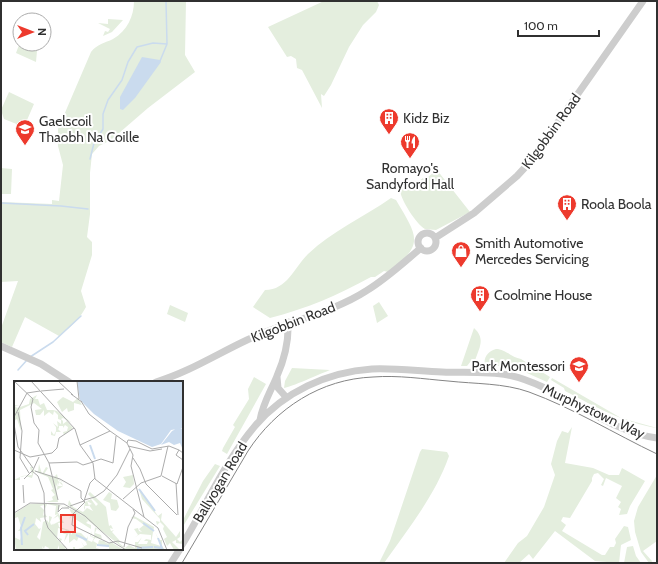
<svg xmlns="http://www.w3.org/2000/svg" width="658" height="564" font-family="Cabin,sans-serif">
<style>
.green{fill:#e4eede}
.water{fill:#cadbee}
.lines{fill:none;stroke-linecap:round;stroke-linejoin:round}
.stream{stroke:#cadbee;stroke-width:1.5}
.tertiary{stroke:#cdcdcd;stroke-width:7}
.tram{stroke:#858585;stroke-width:1}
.labels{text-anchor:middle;stroke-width:4;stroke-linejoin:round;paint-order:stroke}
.poi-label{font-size:14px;fill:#303030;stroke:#fff;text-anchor:start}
.street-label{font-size:14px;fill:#303030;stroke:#fff}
.inset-river{fill:none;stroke:#cadbee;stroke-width:2}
.inset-road{fill:none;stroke:#acacac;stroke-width:1}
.view{fill:#ed3a2d;fill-opacity:0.15;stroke:#ed3a2d;stroke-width:2}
.inset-edge{fill:none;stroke:#303030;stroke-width:2}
</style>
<rect width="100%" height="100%" fill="#fff"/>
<path class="green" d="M134,1H186L185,55L195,72L148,108L111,140L99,146L92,154L90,173V214L87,237L92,242V255L81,291L86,307C79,320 71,327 59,336L25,317L12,347L1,342V328L18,281L1,282V202L52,204V200L59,201L63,165L58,146V129L91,52C97,44 105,43 113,39C127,31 134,16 134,1Z
M324,1H377L379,5L376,12L363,25L349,47L331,85L324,96L321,94L322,108L302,70L297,68L296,59L291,56L287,57L268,27Z
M108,19L123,20L112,32L103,36L105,31L108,32L110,29L98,23L108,24Z
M19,45L37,51L36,62L16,53Z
M9,92L34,104L24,127L4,119L1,110Z
M1,168L12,169L11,194H1Z
M437,170L470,212L436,230L425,229C417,225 400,199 400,190L408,183L411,187L423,178L424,180Z
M391,198L396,200C417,236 426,244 388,272L384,271L375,277H371C336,296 308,308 270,318L253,307L265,290C287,290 294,268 308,254C332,231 364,217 391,198Z
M379,302L388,316L377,323L373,306Z
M170,305L188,313L185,322L167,314Z
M474,328C486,339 479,348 475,361H471L467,366H461Z
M496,349C505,349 511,357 521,359L550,377L547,382L518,369L485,364C483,357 489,351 496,349Z
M292,368L330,370C322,373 289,388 284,388L285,381Z
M254,377L266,384L227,454L222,451L223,448L235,427L233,425L249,399L248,389Z
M552,378L621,418L657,428C624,423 594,406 565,391L564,388L551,380Z
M572,427L565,463L593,468L609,475H619L622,468L645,481L630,506L627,514L619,515L621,509L618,507L621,502L616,498L622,486L606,478L603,486L601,485L604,479L598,473L594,474L592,478V481L570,518L563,517L561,521L566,525L562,531L602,555H605L610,547H614L616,543L615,539L624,526L628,527L631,540L621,545L619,563L595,561L555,531L533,559L529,554L519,563H504L518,543L527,536L544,507L555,475L551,464L557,441L562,431L568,433Z
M422,449L447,452L449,456C435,496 408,529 384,563H379L390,541L420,452Z
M215,464L220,466L182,528V522L203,481Z
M657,475V541L643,551L652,561L651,563H649L641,552L635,532L634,521L638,507Z
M633,546L636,556L641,563H624L627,547Z"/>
<path class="water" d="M142,57L160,60L161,62L135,98L123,110L120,109V97Z"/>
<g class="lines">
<path class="stream" d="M160,61L167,44L166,1
M90,159L94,143L103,129V114L108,100L122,80L128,62L137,47L153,43L167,44
M1,203L61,206L88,209
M30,357L53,342L81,316
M18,370L27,360"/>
<path class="tertiary" d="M418 242a9 9 0 1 1 18 0a9 9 0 1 1-18 0Z
M435,238L474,213L517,176L530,162L643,1
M1,346L41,364L69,382
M277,377L278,388L286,397
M156,382C189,372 217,354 247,340C285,322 332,313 366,291C386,279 403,263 421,248
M260,420C263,403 271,391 277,376C285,358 289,342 288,322
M182,545C206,506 225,461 255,426C284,392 327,372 372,369C395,368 418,371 442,372C464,373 486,371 508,375C560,386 604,431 657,438
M171,563L180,549"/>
<path class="tram" d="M182,563L248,451C276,408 321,379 373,377C398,375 424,379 448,381C475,384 504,383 529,392C573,408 615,434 657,454"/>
</g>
<defs>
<g id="building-pin" transform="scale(1)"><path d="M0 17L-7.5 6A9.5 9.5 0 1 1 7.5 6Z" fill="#ed3a2d" stroke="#fff"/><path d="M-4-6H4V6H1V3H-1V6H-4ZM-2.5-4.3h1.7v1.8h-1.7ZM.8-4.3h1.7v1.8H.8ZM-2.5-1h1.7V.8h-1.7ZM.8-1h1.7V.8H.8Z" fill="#fff"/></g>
<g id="school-pin" transform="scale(1)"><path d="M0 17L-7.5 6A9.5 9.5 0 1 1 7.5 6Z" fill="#ed3a2d" stroke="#fff"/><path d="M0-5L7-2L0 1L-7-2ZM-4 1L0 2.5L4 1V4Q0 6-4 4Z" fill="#fff"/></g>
<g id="restaurant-pin" transform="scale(1)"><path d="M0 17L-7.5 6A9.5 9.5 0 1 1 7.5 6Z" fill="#ed3a2d" stroke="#fff"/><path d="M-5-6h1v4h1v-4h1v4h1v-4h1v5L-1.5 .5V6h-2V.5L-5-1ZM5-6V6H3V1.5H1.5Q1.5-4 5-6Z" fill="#fff"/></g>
<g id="shop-pin" transform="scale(1)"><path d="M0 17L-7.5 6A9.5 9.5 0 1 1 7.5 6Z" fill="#ed3a2d" stroke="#fff"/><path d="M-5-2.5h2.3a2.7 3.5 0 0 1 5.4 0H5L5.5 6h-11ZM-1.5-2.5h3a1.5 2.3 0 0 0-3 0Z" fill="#fff"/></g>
</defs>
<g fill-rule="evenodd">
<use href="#building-pin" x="389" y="118"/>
<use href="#school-pin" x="25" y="129"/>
<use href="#restaurant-pin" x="410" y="142"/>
<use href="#building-pin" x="567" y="204"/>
<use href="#shop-pin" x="461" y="251"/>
<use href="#building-pin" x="480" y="295"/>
<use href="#school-pin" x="579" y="366"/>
</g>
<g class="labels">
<g class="poi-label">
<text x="403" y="123">Kidz Biz</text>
<text x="39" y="126">Gaelscoil<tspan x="39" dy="16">Thaobh Na Coille</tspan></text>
<text x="410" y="173" text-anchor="middle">Romayo's<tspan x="410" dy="16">Sandyford Hall</tspan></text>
<text x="581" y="209">Roola Boola</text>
<text x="475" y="248">Smith Automotive<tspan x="475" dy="16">Mercedes Servicing</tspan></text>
<text x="494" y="300">Coolmine House</text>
<text x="565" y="371" text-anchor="end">Park Montessori</text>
</g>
<g class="street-label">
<text transform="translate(551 131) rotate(-54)" y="5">Kilgobbin Road</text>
<text transform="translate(293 322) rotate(-21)" y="5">Kilgobbin Road</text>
<text transform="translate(594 411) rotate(25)" y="5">Murphystown Way</text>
<text transform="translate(220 482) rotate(-59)" y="5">Ballyogan Road</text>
</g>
</g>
<g transform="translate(14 381)">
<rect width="169" height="169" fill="#fff"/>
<path d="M23,14L21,18H24L26,24L30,22L33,29H39L43,30L58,42L49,37L47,38L49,40V43L53,40L59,47L50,54L49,51L53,50L54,46L51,44L49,47V45H45V47L44,48L47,51H42L41,55L37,54V50L40,54L42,50V46L39,42L44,46L43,40L47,43V39L44,38V34L40,30L39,34L35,31L30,35V29L26,34H19H22L21,29L28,28L20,22L6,29L7,50L3,38L0,40V24H5L1,25L3,27L15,23L16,18ZM49,16L59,21L64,17L68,24L60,22V29L54,31L53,27L48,31L43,21ZM12,78L19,87L18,88L24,91L25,83L28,93L32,86L34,87L30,93L40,96L43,93L44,98L51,102L44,99V100L48,102L49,105L45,101L44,105H49L43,109L44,101L42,106L44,121H46H32L39,119L38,116L41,114L37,109L39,108L34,96L20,90L18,97L11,95L6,96V99H0L8,95L18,94L16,86H18ZM119,94L120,103L116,107L109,106L112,101L109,96ZM125,108L144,135L148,132L147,139L162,156L166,150V156L163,158L166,161L169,158V163L162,162V159L158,161L166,169H160L156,162L153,165L150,158L153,156L149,148L150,145L146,141L143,144L142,140L146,141V138L128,118ZM76,111L92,126L95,145L97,144L99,148L96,147L97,150L100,149L98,151L106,160L105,162L111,167L115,164L121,167V161H124L128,156L124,163H133L134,160H130L132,158L137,159V154L126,153L120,157L124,154L120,148L124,147L125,150L128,151L125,148L130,144L122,138L117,137L120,135L140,146L137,162L147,165L141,151L145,159H148V165L151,169H112L54,124L55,119L59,126L69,131L73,127L79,130L75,124L78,123L73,120L75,125H71V129L70,127L71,121L77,118L82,125L84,123L74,113ZM95,111L98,113L97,118L103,119L105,126L102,130L97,129L96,122L89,119ZM40,122L64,131L100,163L110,169H95V166L83,163L82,167L90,169H60L59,167V166H61V169L70,166L67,160L70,165L73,164L72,161L65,155L63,160L60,158L55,162V152L50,161L52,153H49L52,149L44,147L43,158L46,161L45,157L48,158L46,162L52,166L51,169H45V164L43,169H38L39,166L38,169H34L35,167L31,165L30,168L28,165L29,169H2L0,156L6,159L7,156V150H4L7,146L4,136L1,137L0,133L15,123ZM33,123L42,125L41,134L44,133L39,138L44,135L46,140L38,144L40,142L37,144L36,141L37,139L38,136L35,135V142L33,139L29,141L26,159L23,156L27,147L25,148L21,143L22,137L27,141L26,137L33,136L31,133L29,135L30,129L26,125L30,124L31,128ZM46,125L54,126L58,133L55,138L59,134L58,136L77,148V144L72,142L74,140L81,146L80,156L77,155L78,150L76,155L81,157L75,155L80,157L78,161L73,159L74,157V155L73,158L67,152L58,151V154L55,149L45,146L44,142H50L43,130ZM83,147L98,162H94L97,163L92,162L90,160L85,159L84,163L79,160L81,157L88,158L87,154L81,152Z" fill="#e4eede" fill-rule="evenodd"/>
<path d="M63,0H169V47L157,49L147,63L138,66L104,50L80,33L66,19ZM164,47L169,48V69L166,62L160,64L155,61L147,64L158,50Z" fill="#cadbee"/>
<path class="inset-river" d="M76,64L81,78M125,108L141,130M129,142L140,150M14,154L11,150L20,143M62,154L73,159M8,164L7,147L11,136M83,164L95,165M140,166L148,167L144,157M123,167L139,166"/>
<path class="inset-road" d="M0,0L19,18L17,26L20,42L25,49L24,62L35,82L44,119M17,0L61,48L66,64M44,0L59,14M63,0L65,18M27,10L50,8M13,12L26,10M57,13L68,21M67,20L75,33L96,50M4,31L8,50L6,77L15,92M0,36L13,12M0,43L4,66L19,87M96,50L66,64L79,82L81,98L144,147L153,169M96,50L113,62L114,59L122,60L138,68L155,65L165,69M113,62L119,74L117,85L130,136M114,65L136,70L148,68M0,69L16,76L38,72L43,67L45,57L60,47M169,72L165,69L162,74L169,79M119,77L126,88M78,81L87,78L99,82L102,55M35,82L63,81L69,84L79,81M126,88L132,103L163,134M18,90L24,95L30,112L31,138L34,147L54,169M21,90L46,98L67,110V117L71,121L59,133L58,144L95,162L104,160L128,167M148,95L163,103M10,98L19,89L25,76M162,102L164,134M163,103L169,86M9,104L10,122M109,118L127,102L147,95L154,65M70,119L81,116L90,110L103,94L116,68M45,124L44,131L48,127H55M56,125L70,120L76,102L81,97M0,132L16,122L50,123L71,135L99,161L112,169M110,166L114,146L121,132L119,128"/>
<path class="view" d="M47,134H61V151H47Z"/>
<rect width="169" height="169" class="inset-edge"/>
</g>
<rect width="658" height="564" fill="none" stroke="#303030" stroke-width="4"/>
<g transform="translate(32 32) rotate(90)"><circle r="19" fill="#ffffff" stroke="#acacac"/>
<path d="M0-3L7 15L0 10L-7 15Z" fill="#ed3a2d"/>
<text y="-6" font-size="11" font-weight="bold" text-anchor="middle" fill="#303030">N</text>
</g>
<path d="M518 30v6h81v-6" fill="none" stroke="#303030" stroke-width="2"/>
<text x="524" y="30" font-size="12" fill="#303030" stroke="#ffffff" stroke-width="3" paint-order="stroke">100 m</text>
</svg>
